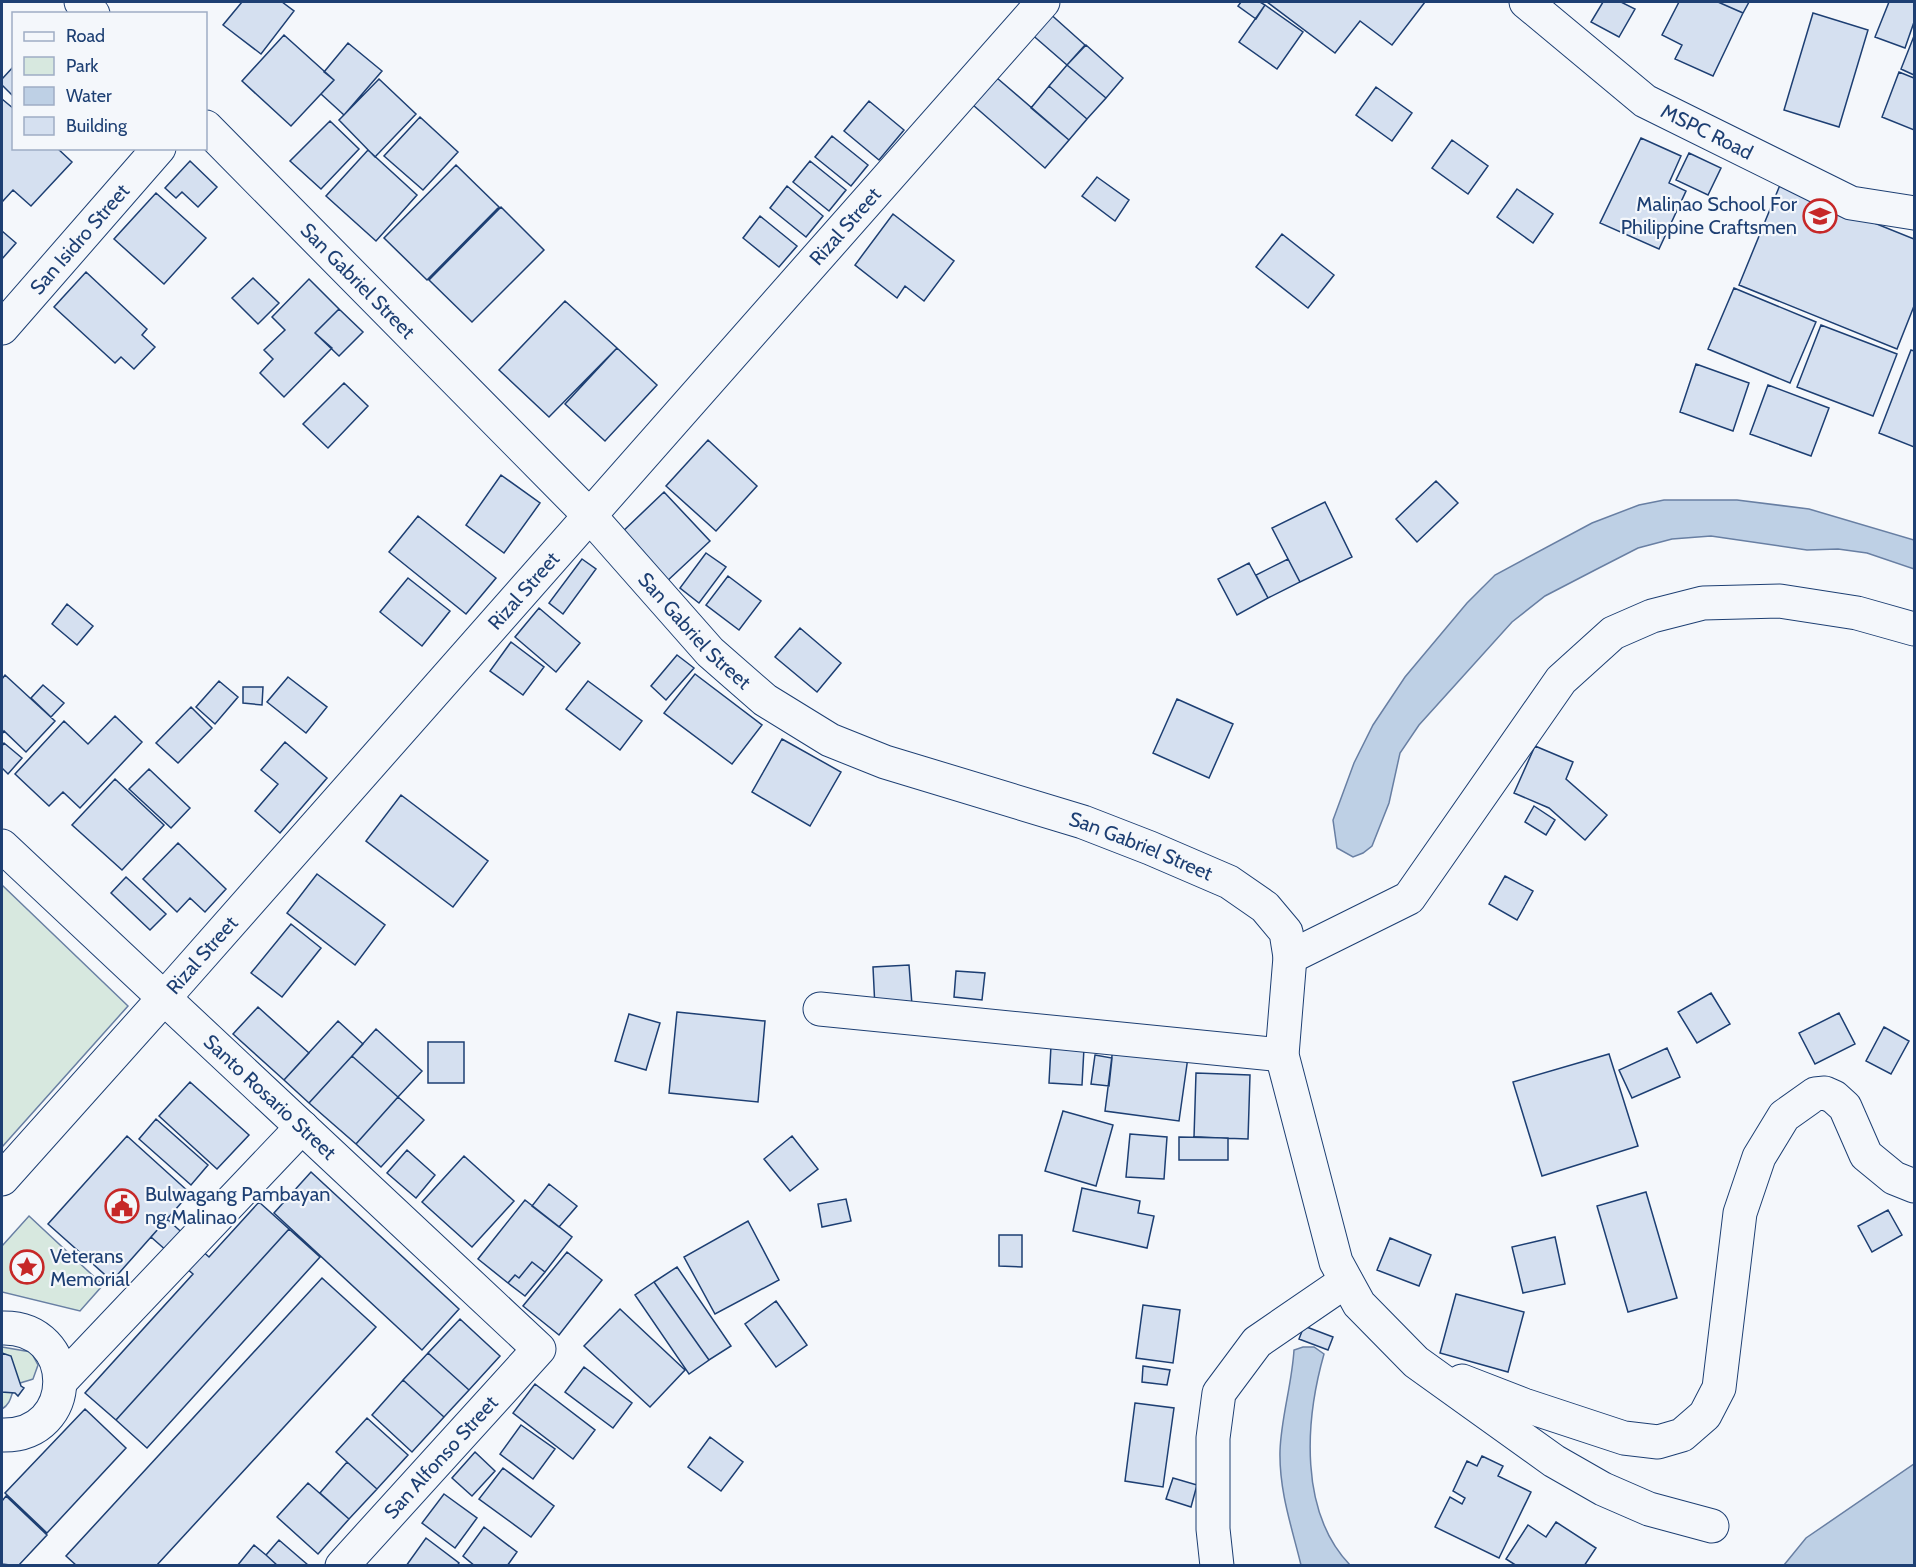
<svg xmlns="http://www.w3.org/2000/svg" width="1916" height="1567" font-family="Cabin,sans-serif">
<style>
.green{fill:#d7e8df;stroke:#687fa3;stroke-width:1.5}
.water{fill:#bed0e5;stroke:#687fa3;stroke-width:1.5}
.building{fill:#d5e0f0;stroke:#1d3f73;stroke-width:1.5}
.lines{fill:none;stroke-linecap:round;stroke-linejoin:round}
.minor-casing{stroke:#1d3f73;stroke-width:35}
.major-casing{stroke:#1d3f73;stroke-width:35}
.minor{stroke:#f4f7fb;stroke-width:33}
.major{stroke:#f4f7fb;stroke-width:33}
.labels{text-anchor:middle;stroke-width:4.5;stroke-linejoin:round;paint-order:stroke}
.street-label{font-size:20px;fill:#1d3f73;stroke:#f4f7fb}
.poi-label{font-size:20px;fill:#1d3f73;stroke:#f4f7fb;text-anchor:start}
</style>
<rect width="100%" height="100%" fill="#f4f7fb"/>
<path class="green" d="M2,885L128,1006L2,1147Z
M29,1216L103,1285L80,1311L2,1292V1246Z
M2,1347L31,1352L38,1365L33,1379C28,1381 22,1382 18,1384C10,1389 14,1402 2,1409Z"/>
<path class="water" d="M1664,500H1737L1809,509L1914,540V569L1867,553L1838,549L1807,550L1711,536L1672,539L1638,548L1597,569L1545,596L1512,622L1419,725L1400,753L1389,803L1372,846L1363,853L1353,857L1337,848L1333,820L1354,763L1373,725L1405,677L1467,603L1495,575L1592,523L1639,505Z
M1303,1347H1314L1324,1354C1305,1421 1299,1512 1350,1565H1301C1292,1528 1279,1491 1280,1451C1281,1418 1292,1384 1294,1350Z
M1914,1464V1565H1784L1806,1538Z"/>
<path class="building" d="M242,2H282L294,11L261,54L223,25Z
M1241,2H1260L1265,5L1256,19L1238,6Z
M1267,2H1425L1392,45L1360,21L1335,53Z
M1603,2H1621L1635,9L1619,37L1591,22Z
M1679,2H1718L1743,13L1713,76L1675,59L1682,45L1662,35Z
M1718,2H1749L1743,13Z
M1889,2H1914V22L1905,48L1875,37Z
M1265,5L1303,32L1277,69L1239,42Z
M1047,11L1085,45L1067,65L1029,32Z
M1813,13L1868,30L1839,127L1784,110Z
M284,35L334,80L291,126L242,81Z
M1914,36V75L1901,69Z
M348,43L382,71L344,115L321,94L334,80L324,72Z
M1086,45L1123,78L1106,98L1067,65Z
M1067,65L1106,98L1087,119L1049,86Z
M14,66V97L2,85V79Z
M1899,72L1914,78V130L1882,117Z
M997,78L1069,140L1045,168L973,105Z
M379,79L416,114L375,157L339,120Z
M1049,86L1087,119L1069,140L1031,108Z
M1376,87L1412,113L1392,141L1356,115Z
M2,99L14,109V148H57L72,162L31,206L13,190L2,202Z
M869,101L904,130L879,160L844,131Z
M420,117L458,152L423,190L384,156Z
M330,121L359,149L321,189L290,161Z
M832,136L868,165L851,186L815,157Z
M1641,138L1681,156L1669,183L1686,191L1659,249L1600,223Z
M1452,140L1488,166L1468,194L1432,168Z
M368,150L417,195L376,241L326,196Z
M1689,153L1721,168L1708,195L1676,180Z
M190,161L217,187L198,207L182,192L176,198L165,188Z
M810,161L846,190L829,211L793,182Z
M456,165L499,207L427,280L384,238Z
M1097,177L1129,200L1115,221L1082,196Z
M1780,185L1914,239V306L1897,349L1739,285Z
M787,186L823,216L806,237L770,208Z
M1517,189L1553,214L1533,243L1497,217Z
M156,193L206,238L164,284L114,239Z
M501,207L544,250L472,322L429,280Z
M893,214L954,261L924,301L905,286L897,298L855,265Z
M760,216L797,246L779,267L743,238Z
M2,231L16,243L2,259Z
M1282,234L1334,275L1308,308L1256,267Z
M86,272L147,329L142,335L155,347L134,369L121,357L115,363L54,307Z
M253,278L279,303L258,324L232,298Z
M309,279L339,309L315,333L332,348L284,397L260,373L273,359L264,350L285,330L272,317Z
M1734,288L1816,322L1790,383L1708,349Z
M565,301L617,348L549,417L499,370Z
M339,309L363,332L339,356L315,333Z
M1821,325L1897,354L1873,416L1797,387Z
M617,348L657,385L605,441L565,404Z
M1911,350L1914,351V447L1879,433Z
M1696,364L1749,383L1733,431L1680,412Z
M344,383L368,406L328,448L303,424Z
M1768,385L1829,408L1811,456L1750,434Z
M708,440L757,486L716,531L666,486Z
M501,475L540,503L504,553L466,525Z
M1436,481L1458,503L1417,542L1396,519Z
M664,492L710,541L665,583L619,535Z
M1325,502L1352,557L1300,582L1272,528Z
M418,516L496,578L466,614L389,552Z
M706,553L726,567L699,603L680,588Z
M582,559L596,569L563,614L549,603Z
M1288,559L1300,582L1268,598L1256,575Z
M1249,563L1268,598L1237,615L1218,579Z
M728,576L761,601L739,630L706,605Z
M408,578L450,611L422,646L380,612Z
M67,604L93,626L77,645L52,624Z
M539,608L580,643L556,672L515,637Z
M800,628L841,663L817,692L775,657Z
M511,642L544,667L523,695L490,671Z
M677,655L694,668L666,700L651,686Z
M695,674L762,725L732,764L664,713Z
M5,675L55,721L26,752L4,731L2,734V679Z
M288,677L327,707L306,733L267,702Z
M219,681L238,697L215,724L196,707Z
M588,681L642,721L620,750L566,709Z
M43,685L64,703L51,717L31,698Z
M243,687H263L262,705L243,703Z
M1177,699L1233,724L1209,778L1153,753Z
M191,707L212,728L178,763L156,743Z
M115,716L142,742L80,808L63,792L49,806L15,774L64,721L88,744Z
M782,739L841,772L810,826L752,792Z
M285,742L327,778L280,833L255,811L278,784L261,770Z
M4,743L22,758L8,774L2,768V746Z
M1535,746L1573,762L1566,779L1607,815L1585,840L1549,808L1514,793Z
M149,769L190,808L171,828L129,789Z
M115,779L164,825L122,870L72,825Z
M401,795L488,861L453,907L366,841Z
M1534,806L1555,820L1546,835L1525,822Z
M178,843L226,889L205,912L190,898L177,912L143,879Z
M317,874L385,925L355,965L287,913Z
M1505,876L1533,891L1517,920L1489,904Z
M126,877L166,914L150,930L111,893Z
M291,924L321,948L282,997L251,973Z
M909,965L912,1005L875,1008L873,967Z
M956,971L985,973L982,1000L954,997Z
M1711,993L1730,1024L1697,1043L1678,1012Z
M258,1007L309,1053L284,1080L233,1034Z
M677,1012L765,1021L758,1102L669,1093Z
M1839,1013L1855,1044L1815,1064L1799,1033Z
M629,1014L660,1023L646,1070L615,1061Z
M338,1021L363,1044L309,1103L284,1080Z
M1884,1027L1909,1041L1891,1074L1866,1061Z
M376,1029L422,1071L398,1097L352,1056Z
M1114,1040L1189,1050L1179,1121L1105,1111Z
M428,1042H464V1083H428Z
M1051,1046L1084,1048L1082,1085L1049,1083Z
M1667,1048L1680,1077L1632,1098L1619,1070Z
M1609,1054L1638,1146L1542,1176L1513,1082Z
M1095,1055L1112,1058L1109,1086L1091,1084Z
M352,1056L398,1097L356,1144L309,1103Z
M1196,1073L1250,1075L1248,1139L1194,1137Z
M190,1082L249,1135L217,1169L159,1116Z
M398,1097L424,1120L381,1167L356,1144Z
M1063,1111L1113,1125L1096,1186L1045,1171Z
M156,1119L208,1165L191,1185L139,1139Z
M1130,1134L1167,1137L1164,1179L1126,1177Z
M127,1136L190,1193L112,1281L48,1224Z
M792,1136L818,1169L790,1191L764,1159Z
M1179,1137L1228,1138V1160H1179Z
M407,1150L435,1175L416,1198L387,1173Z
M464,1156L514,1201L472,1247L422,1202Z
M311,1172L459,1309L422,1350L274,1213Z
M549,1184L577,1206L559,1227L532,1206Z
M1082,1188L1140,1201L1138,1213L1154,1216L1147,1248L1073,1231Z
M1646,1192L1677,1298L1628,1312L1597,1206Z
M846,1199L851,1221L822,1227L818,1204Z
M525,1200L572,1237L545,1272L532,1262L519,1278L515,1275L508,1283L478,1259Z
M259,1202L289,1229L116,1420L85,1393L193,1274L151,1237L167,1219L209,1257Z
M1888,1210L1902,1235L1872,1252L1858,1226Z
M748,1221L779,1280L715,1314L684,1257Z
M289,1229L320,1257L147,1448L116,1420Z
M999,1235H1022V1267L999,1266Z
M1555,1237L1565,1284L1523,1293L1512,1247Z
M1390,1238L1431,1255L1419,1286L1377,1270Z
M567,1252L602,1280L559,1335L523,1306Z
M532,1262L545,1272L525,1296L508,1283L515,1275L519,1278Z
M677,1267L731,1346L709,1360L654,1282Z
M322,1278L376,1327L156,1566H77L66,1556Z
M654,1282L709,1360L689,1374L635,1295Z
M1456,1294L1524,1312L1508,1372L1440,1353Z
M776,1301L807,1345L776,1367L745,1324Z
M1143,1305L1180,1310L1173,1363L1136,1358Z
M620,1309L685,1370L650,1407L584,1346Z
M460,1319L500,1356L469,1390L428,1353Z
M1304,1326L1333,1337L1328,1350L1299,1339Z
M2,1353L11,1356L21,1386L24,1388L18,1396L15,1393L2,1392Z
M428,1353L469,1390L444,1417L403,1380Z
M1143,1366L1170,1370L1167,1385L1142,1382Z
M584,1367L632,1403L613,1428L565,1392Z
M403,1380L444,1417L412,1452L372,1415Z
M535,1384L595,1430L573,1459L513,1413Z
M1135,1403L1174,1408L1163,1487L1125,1481Z
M85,1409L126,1448L47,1533L5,1493Z
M367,1418L408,1455L377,1489L336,1452Z
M521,1425L555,1449L533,1479L500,1454Z
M710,1437L743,1462L721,1491L688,1467Z
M475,1452L495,1471L472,1496L452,1478Z
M1482,1456L1503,1466L1498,1476L1531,1492L1499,1558L1435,1527L1450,1497L1462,1504L1465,1498L1453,1491L1467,1461L1477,1466Z
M347,1462L377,1489L349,1519L320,1493Z
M503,1468L554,1506L531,1537L479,1499Z
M1173,1478L1197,1485L1191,1507L1166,1499Z
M308,1483L349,1519L318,1554L277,1517Z
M444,1494L477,1518L455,1548L422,1523Z
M6,1496L47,1535L18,1566L2,1564V1501Z
M1556,1522L1596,1548L1584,1566H1517L1506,1559L1528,1525L1546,1537Z
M484,1527L517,1552L507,1566H475L463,1556Z
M426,1538L459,1563L457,1566H406Z
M279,1540L308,1565L307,1566H278L266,1555Z
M254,1545L266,1555L278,1566H237Z"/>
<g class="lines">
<g class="minor-casing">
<g id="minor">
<path d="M81,2L93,14"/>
<path id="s1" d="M1526,2L1645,101L1851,203L1914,213"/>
<path id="s2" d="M206,127L590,516L710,652L765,700L830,740L885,762L1083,822L1150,848L1229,882L1265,907L1286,932L1290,957L1282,1055L1336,1262L1359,1304L1416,1362L1554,1461L1603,1489L1649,1509L1712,1526"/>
<path id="s3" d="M2,328L159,148"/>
<path d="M1290,957L1409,898L1561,680L1613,633L1652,616L1703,603L1780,601L1857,613L1914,629"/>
<path d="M820,1009L1282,1055"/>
<path d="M2,1328C79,1326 79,1437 2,1435"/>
<path d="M61,1381L302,1127"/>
<path d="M1462,1381L1524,1405L1624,1438L1658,1442L1682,1435L1705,1415L1719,1388L1740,1213L1759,1157L1784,1116L1815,1094L1825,1093L1834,1097L1845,1107L1866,1155L1894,1178L1914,1186"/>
<path id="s4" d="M342,1566L539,1349L164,998L1043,2"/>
<path d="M1217,1566L1213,1529V1438L1219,1393L1257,1342L1346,1281"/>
</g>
</g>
<g class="major-casing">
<path id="major" d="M2,846L164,998L2,1179"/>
</g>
<use href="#minor" class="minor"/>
<use href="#major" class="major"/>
</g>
<defs>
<g id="school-ring" transform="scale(1.725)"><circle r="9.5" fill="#f4f7fb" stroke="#c62828" stroke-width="1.5"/><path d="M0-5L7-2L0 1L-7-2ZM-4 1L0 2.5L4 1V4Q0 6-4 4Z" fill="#c62828"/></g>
<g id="civic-ring" transform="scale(1.725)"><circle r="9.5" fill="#f4f7fb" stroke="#c62828" stroke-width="1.5"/><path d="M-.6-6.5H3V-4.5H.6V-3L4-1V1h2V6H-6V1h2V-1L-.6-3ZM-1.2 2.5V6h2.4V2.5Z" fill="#c62828"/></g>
<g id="sight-ring" transform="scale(1.725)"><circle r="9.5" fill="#f4f7fb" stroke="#c62828" stroke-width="1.5"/><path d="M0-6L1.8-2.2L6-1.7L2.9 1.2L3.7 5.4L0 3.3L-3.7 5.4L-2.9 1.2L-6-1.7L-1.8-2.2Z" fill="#c62828"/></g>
</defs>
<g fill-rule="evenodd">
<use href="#school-ring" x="1820" y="216"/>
<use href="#civic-ring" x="122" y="1206"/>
<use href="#sight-ring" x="27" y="1267"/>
</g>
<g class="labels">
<g class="street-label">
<text dy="7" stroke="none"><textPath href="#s1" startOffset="224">MSPC Road</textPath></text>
<text dy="7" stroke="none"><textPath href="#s4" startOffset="1836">Rizal Street</textPath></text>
<text dy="7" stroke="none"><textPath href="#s3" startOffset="118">San Isidro Street</textPath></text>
<text dy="7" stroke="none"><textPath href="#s2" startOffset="216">San Gabriel Street</textPath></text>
<text dy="7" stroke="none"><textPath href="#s4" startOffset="1350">Rizal Street</textPath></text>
<text dy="7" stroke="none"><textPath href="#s2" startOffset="702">San Gabriel Street</textPath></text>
<text dy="7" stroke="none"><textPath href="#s2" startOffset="1206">San Gabriel Street</textPath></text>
<text dy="7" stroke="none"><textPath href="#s4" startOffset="864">Rizal Street</textPath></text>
<text transform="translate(270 1097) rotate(43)" y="7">Santo Rosario Street</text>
<text dy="7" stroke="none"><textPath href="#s4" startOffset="147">San Alfonso Street</textPath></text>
</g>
<g class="poi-label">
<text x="1797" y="211" text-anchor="end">Malinao School For<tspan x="1797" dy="23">Philippine Craftsmen</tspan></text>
<text x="145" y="1201">Bulwagang Pambayan<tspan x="145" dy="23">ng Malinao</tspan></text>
<text x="50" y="1263">Veterans<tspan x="50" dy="23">Memorial</tspan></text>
</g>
</g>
<rect width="1916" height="1567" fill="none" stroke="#1d3f73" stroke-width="6"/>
<rect x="12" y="12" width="195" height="138" fill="#f4f7fb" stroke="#9eadc5" stroke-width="1.5"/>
<rect x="24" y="32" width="30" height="9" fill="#f4f7fb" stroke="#9eadc5" stroke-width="1.5"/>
<text x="66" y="42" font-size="18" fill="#1d3f73">Road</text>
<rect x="24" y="57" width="30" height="18" fill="#d7e8df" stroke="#9eadc5" stroke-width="1.5"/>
<text x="66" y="72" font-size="18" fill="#1d3f73">Park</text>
<rect x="24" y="87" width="30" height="18" fill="#bed0e5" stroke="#9eadc5" stroke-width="1.5"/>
<text x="66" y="102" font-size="18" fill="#1d3f73">Water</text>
<rect x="24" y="117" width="30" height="18" fill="#d5e0f0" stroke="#9eadc5" stroke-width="1.5"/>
<text x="66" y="132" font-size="18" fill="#1d3f73">Building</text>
</svg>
